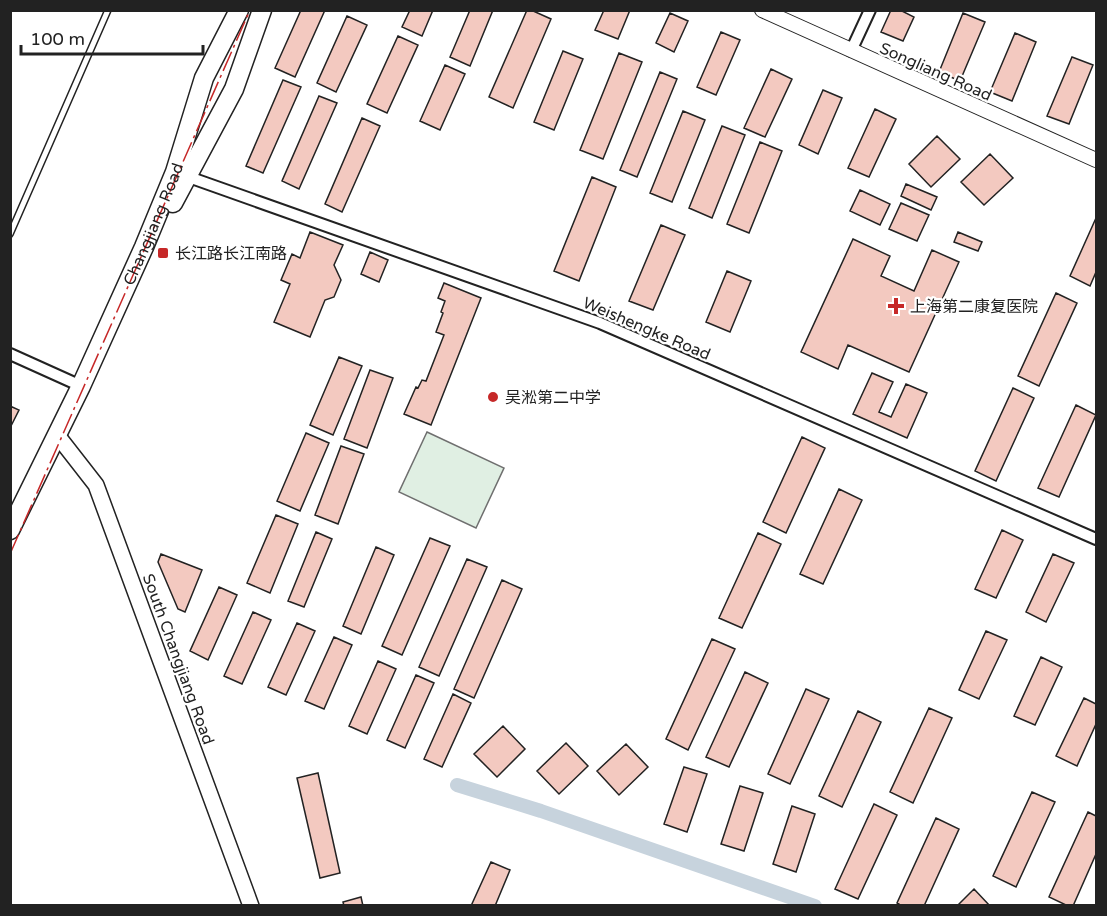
<svg xmlns="http://www.w3.org/2000/svg" width="1107" height="916" font-family="'Varela Round','Noto Sans SC',sans-serif">
<style>
.green{fill:#e0efe3;stroke:#6f6f6f;stroke-width:1.5}
.lines{fill:none;stroke-linecap:round;stroke-linejoin:round}
.canal{stroke:#c7d3dd;stroke-width:14}
.building{fill:#f3c9c0;stroke:#222;stroke-width:1.5}
.service-casing{stroke:#222;stroke-width:8}
.minor-casing{stroke:#222;stroke-width:14}
.tertiary-casing{stroke:#222;stroke-width:16}
.secondary-casing{stroke:#222;stroke-width:18}
.primary-casing{stroke:#222;stroke-width:21}
.service{stroke:#fff;stroke-width:5}
.minor{stroke:#fff;stroke-width:10}
.tertiary{stroke:#fff;stroke-width:14}
.secondary{stroke:#fff;stroke-width:15}
.primary{stroke:#fff;stroke-width:18}
.power{stroke:#c62828;stroke-width:1.5;stroke-dasharray:21 4.5 3 4.5;stroke-linecap:butt}
.poi-dot{fill:#c62828;stroke:#fff;stroke-width:2}
.labels{text-anchor:middle;stroke-width:4.5;stroke-linejoin:round;paint-order:stroke}
.street-label{font-size:16px;fill:#222;stroke:#fff}
.poi-label{font-size:16px;fill:#222;stroke:#fff;text-anchor:start}
</style>
<rect width="100%" height="100%" fill="#fff"/>
<path class="green" d="M427,432L504,468L476,528L399,492Z"/>
<g class="lines">
<path class="canal" d="M457,785L541,811L815,906"/>
</g>
<path class="building" d="M301,10H325L295,77L275,68Z
M410,10H433L422,36L402,27Z
M470,10H493L470,66L450,57Z
M527,10H531L551,19L513,108L489,97Z
M604,10H630L618,39L595,30Z
M891,10H900L914,17L903,41L881,32Z
M670,13L688,21L674,52L656,43Z
M963,13L985,22L960,81L939,72Z
M347,16L367,25L336,92L317,83Z
M721,32L740,40L716,95L697,87Z
M1015,33L1036,42L1012,101L990,92Z
M398,36L418,45L387,113L367,104Z
M563,51L583,59L554,130L534,122Z
M619,53L642,62L603,159L580,150Z
M1072,57L1093,65L1069,124L1047,116Z
M445,65L465,74L440,130L420,121Z
M771,69L792,79L765,137L744,128Z
M660,72L677,79L637,177L620,170Z
M283,80L301,87L263,173L246,166Z
M823,90L842,98L818,154L799,145Z
M319,96L337,103L299,189L282,181Z
M875,109L896,119L869,177L848,168Z
M683,111L705,120L672,202L650,193Z
M362,118L380,126L342,212L325,204Z
M722,126L745,135L712,218L689,208Z
M937,136L960,159L931,187L909,164Z
M760,142L782,151L749,233L727,224Z
M990,154L1013,178L984,205L961,182Z
M592,177L616,187L579,281L554,271Z
M906,184L937,197L931,210L901,196Z
M860,190L890,204L880,225L850,211Z
M901,203L929,215L917,241L889,229Z
M1096,218V272L1090,286L1070,276Z
M661,225L685,235L653,310L629,301Z
M310,232L343,245L334,265L341,280L334,297L325,300L310,337L274,322L290,284L281,280L292,254L300,258Z
M958,232L982,242L978,251L954,242Z
M853,239L890,256L881,276L914,291L932,250L959,262L909,372L848,345L838,369L801,352Z
M370,252L388,260L379,282L361,274Z
M727,271L751,281L730,332L706,322Z
M444,283L481,298L431,425L404,414L416,387L418,388L422,380L426,381L444,335L436,332L443,313L441,312L445,301L438,298Z
M1056,293L1077,303L1039,386L1018,376Z
M339,357L362,366L333,435L310,425Z
M370,370L393,378L367,448L344,439Z
M872,373L893,382L879,412L891,417L906,384L927,393L907,438L853,414Z
M1013,388L1034,398L996,481L975,471Z
M1076,405L1096,415L1059,497L1038,488Z
M10,406L19,410L10,428Z
M306,433L329,443L300,511L277,501Z
M802,437L825,448L786,533L763,522Z
M341,446L364,454L338,524L315,515Z
M839,489L862,500L823,584L800,574Z
M276,515L298,524L270,593L247,583Z
M1002,530L1023,540L996,598L975,589Z
M316,532L332,539L304,607L288,601Z
M758,533L781,544L742,628L719,618Z
M430,538L450,546L402,655L382,646Z
M376,547L394,555L361,634L343,626Z
M161,554L202,570L185,612L178,609L158,562Z
M1053,554L1074,563L1046,622L1026,612Z
M467,559L487,567L439,676L419,667Z
M502,580L522,589L474,698L454,689Z
M219,587L237,595L208,660L190,651Z
M253,612L271,620L242,684L224,676Z
M297,623L315,631L286,695L268,687Z
M986,631L1007,640L979,699L959,690Z
M334,637L352,645L324,709L305,701Z
M712,639L735,649L688,750L666,739Z
M1041,657L1062,667L1035,725L1014,716Z
M378,661L396,669L367,734L349,726Z
M745,672L768,683L729,767L706,757Z
M416,675L434,683L405,748L387,740Z
M806,689L829,699L790,784L768,774Z
M453,694L471,703L442,767L424,759Z
M1084,698L1096,704V724L1077,766L1056,756Z
M929,708L952,718L913,803L890,792Z
M858,711L881,722L842,807L819,796Z
M503,726L525,749L497,777L474,754Z
M566,743L588,766L559,794L537,771Z
M626,744L648,767L619,795L597,771Z
M684,767L707,774L687,832L664,824Z
M318,773L340,873L320,878L297,778Z
M740,786L763,793L744,851L721,844Z
M1032,792L1055,802L1016,887L993,876Z
M874,804L897,815L858,899L835,889Z
M792,806L815,814L796,872L773,864Z
M1088,812L1096,816V854L1073,906H1068L1049,897Z
M936,818L959,829L924,906H902L897,903Z
M491,862L510,870L495,906H471Z
M974,889L990,906H957Z
M361,897L363,906H344L343,902Z"/>
<g class="lines">
<g class="service-casing">
<path id="service" d="M10,234L108,10"/>
</g>
<g class="minor-casing">
<path id="minor" d="M851,51L870,10
M183,175L600,323L1096,539
M10,354L81,386"/>
</g>
<g class="tertiary-casing">
<path id="tertiary" d="M762,10L1096,160"/>
</g>
<g class="secondary-casing">
<path id="secondary" d="M57,435L96,485L251,906"/>
</g>
<g class="primary-casing">
<g id="primary">
<path d="M173,203L234,89L262,10"/>
<path id="s1" d="M10,530L81,386L144,247L175,172L204,78L239,10"/>
</g>
</g>
<use href="#service" class="service"/>
<use href="#minor" class="minor"/>
<use href="#tertiary" class="tertiary"/>
<use href="#secondary" class="secondary"/>
<use href="#primary" class="primary"/>
<path class="power" d="M10,554L250,10"/>
</g>
<g class="poi-dot">
<rect x="157" y="247" width="12" height="12" rx="3"/>
<path d="M893 297h6v6h6v6h-6v6h-6v-6h-6v-6h6z"/>
<circle cx="493" cy="397" r="6"/>
</g>
<g class="labels">
<g class="street-label">
<text transform="translate(936 71) rotate(24)" y="6">Songliang Road</text>
<text dy="6" stroke="none"><textPath href="#s1" startOffset="338">Changjiang Road</textPath></text>
<text transform="translate(647 328) rotate(23)" y="6">Weishengke Road</text>
<text transform="translate(179 659) rotate(70)" y="6">South Changjiang Road</text>
</g>
<g class="poi-label">
<text x="175" y="259">长江路长江南路</text>
<text x="910" y="312">上海第二康复医院</text>
<text x="505" y="403">吴淞第二中学</text>
</g>
</g>
<rect width="1107" height="916" fill="none" stroke="#222222" stroke-width="24"/>
<path d="M21 45v9h182v-9" fill="none" stroke="#222222" stroke-width="3"/>
<text x="30" y="45" font-size="18" fill="#222222" stroke="#ffffff" stroke-width="4.5" paint-order="stroke">100 m</text>
</svg>
